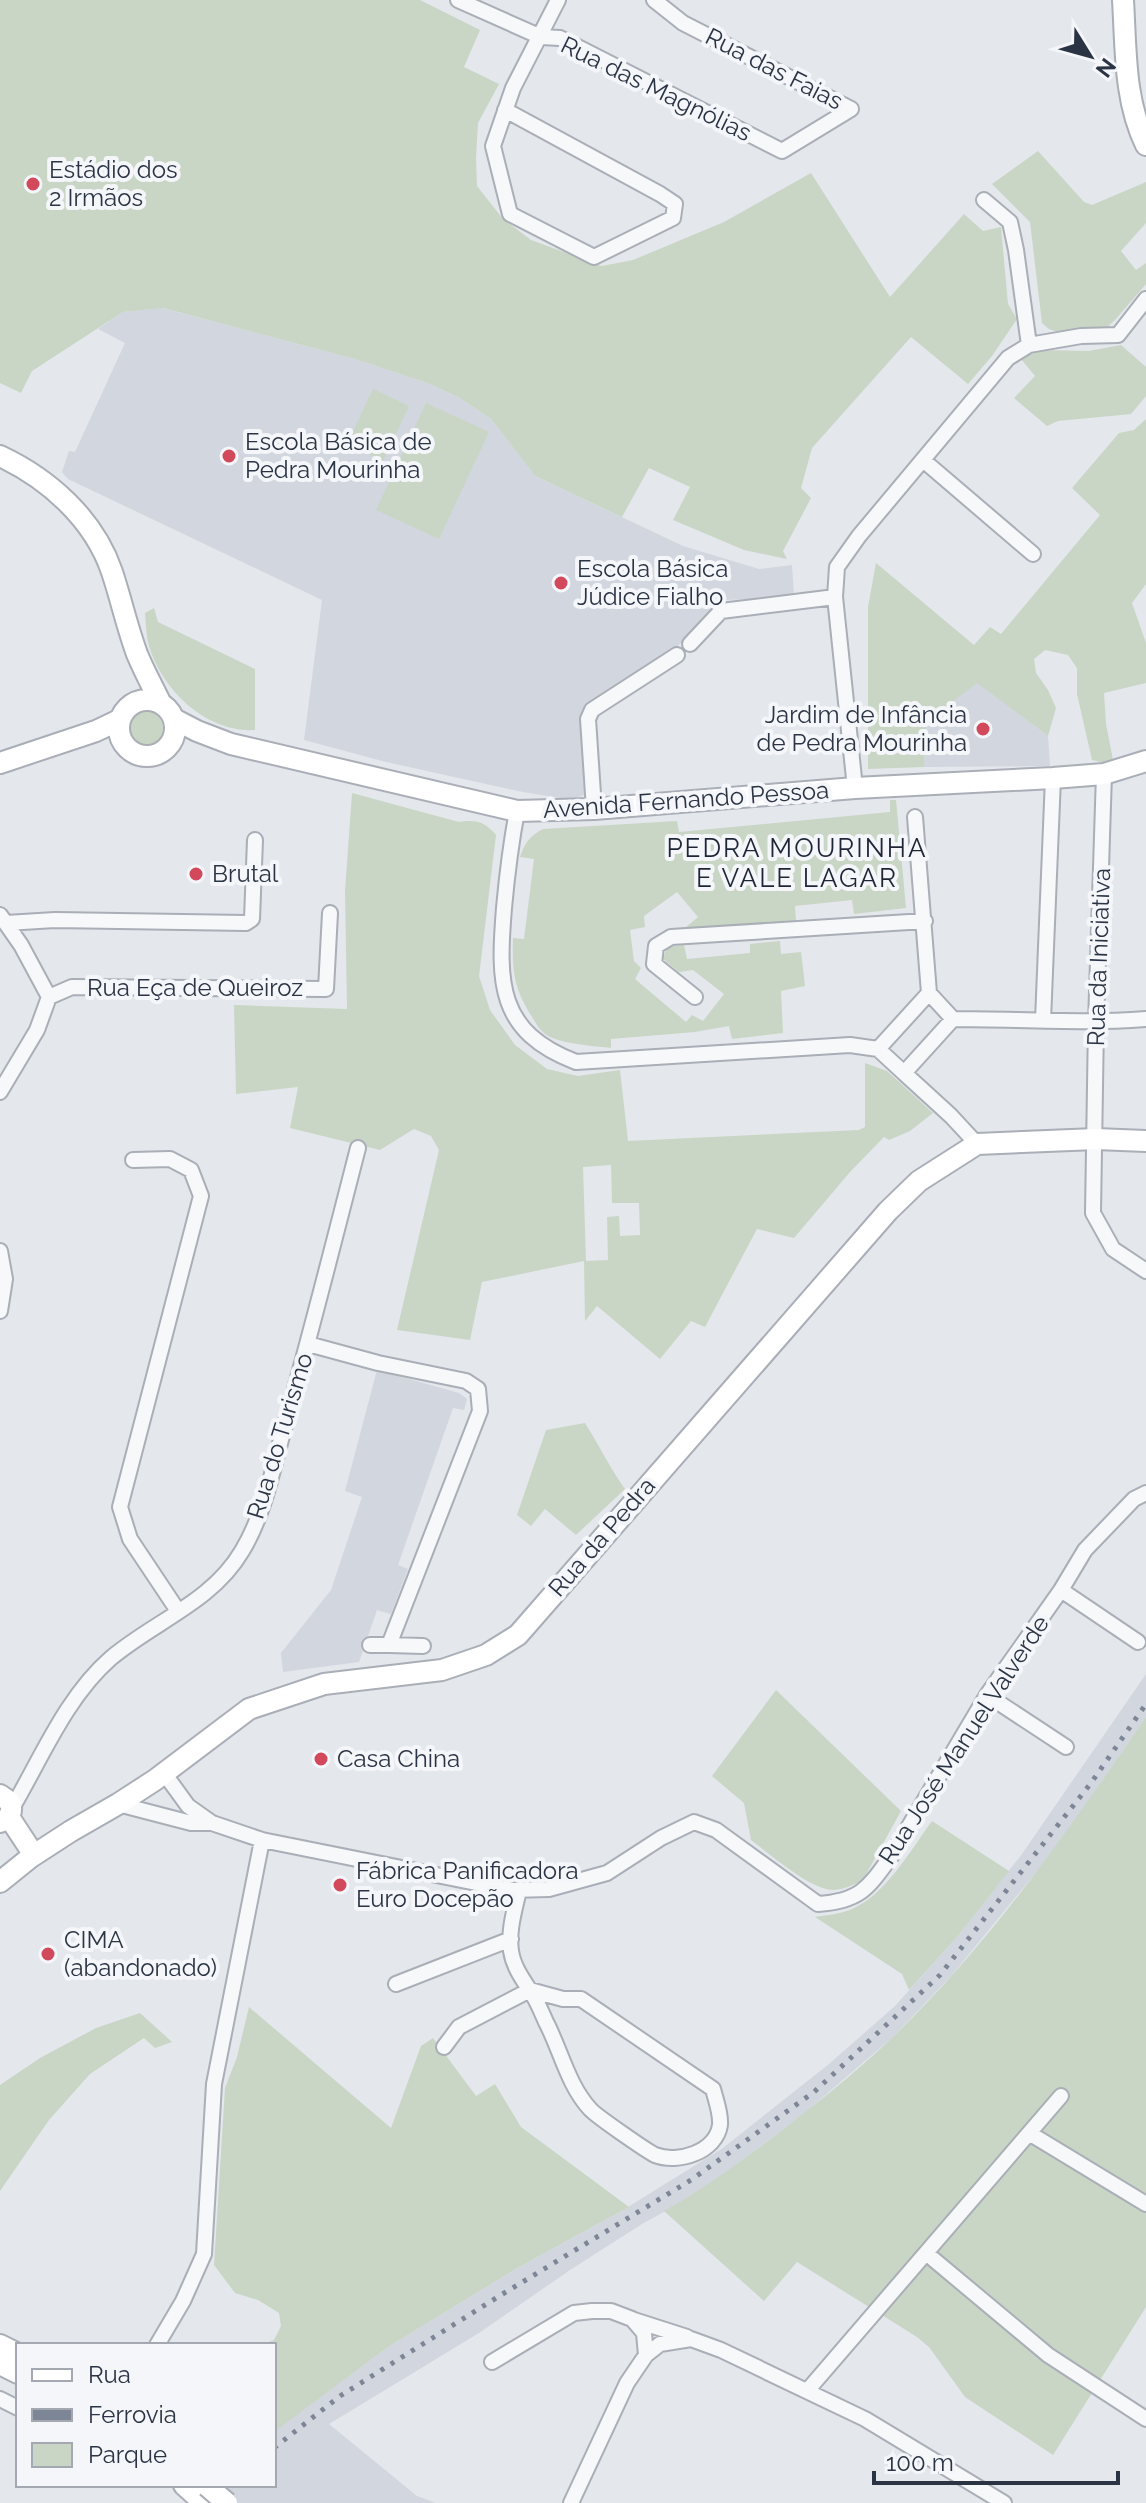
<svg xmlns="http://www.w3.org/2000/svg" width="1146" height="2503" font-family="Raleway,sans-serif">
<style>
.built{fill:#d2d6de}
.green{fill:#c9d6c5;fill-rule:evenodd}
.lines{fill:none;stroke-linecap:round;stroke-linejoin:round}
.street-casing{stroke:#a9aeb7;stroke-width:18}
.secondary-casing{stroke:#a9aeb7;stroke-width:24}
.street{stroke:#f7f8fa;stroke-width:14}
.secondary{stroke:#fff;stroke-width:20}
.rail{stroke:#7d8696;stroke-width:5;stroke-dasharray:4 8;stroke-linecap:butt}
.secondary-bridge-casing{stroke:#a9aeb7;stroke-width:24;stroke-linecap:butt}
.secondary-bridge{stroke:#fff;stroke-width:20}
.poi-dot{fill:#d1495b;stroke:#f4f6f9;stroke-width:3}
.labels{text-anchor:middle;stroke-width:8;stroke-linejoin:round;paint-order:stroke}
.street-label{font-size:24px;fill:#2b3445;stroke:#f4f6f9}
.poi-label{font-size:24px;fill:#2b3445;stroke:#f4f6f9;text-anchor:start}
.neighbourhood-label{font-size:26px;letter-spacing:2px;fill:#1d2536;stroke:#f4f6f9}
</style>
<rect width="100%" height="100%" fill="#e4e7ec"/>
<path class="built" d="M162,308L355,359L427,383L458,397L491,419L535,476L683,546L759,569L792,565L794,597L725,600L708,612L695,630L672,651L597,698L591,705L589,787L584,795L572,800L523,792L386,762L304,740L322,600L68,479L62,472L69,451L75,452L125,343L98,329L123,312Z
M977,682L1048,736L1050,766L924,767L926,722Z
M377,1370L459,1393L467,1399L464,1410L453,1408L398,1565L408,1569L391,1614L377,1610L359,1662L283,1672L281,1653L331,1590L362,1497L345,1491Z
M1146,1674V1717L1059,1844L952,1975L894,2036L801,2116L698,2193L642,2224L570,2270L479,2333L329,2424L417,2496L436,2503H197L215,2485H274V2432L282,2425L388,2347L519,2267L620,2212L723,2148L829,2064L895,2006L957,1937L1022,1854Z"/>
<path class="green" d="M0,0H420L480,30L464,67L499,84L478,123L476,158L477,186L503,219L531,240L602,266L633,260L724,222L811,173L890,297L964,214L983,231L1001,227L1008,304L1017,319L992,356L968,384L911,337L812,448L801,488L811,498L783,551L787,559L744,550L673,520L690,487L649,468L622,517L535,476L491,419L458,397L427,383L355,359L163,308L123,312L32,371L21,393L0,383Z
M1038,151L1084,202L1092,205L1146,182V223L1121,251L1136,270L1146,263V284L1115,320L1106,328L1058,332L1049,329L1042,323L1030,222L992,184Z
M1121,345L1146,367V396L1131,414L1058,421L1047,426L1014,398L1035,376L1021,359L1038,350L1089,351Z
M373,389L409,406L383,461L347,444Z
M426,403L489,432L439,539L376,510Z
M1146,419V584L1132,603L1146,643V683L1104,693L1106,724L1114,765L1092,760L1077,694V668L1068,655L1045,650L1034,659L1036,673L1048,690L1056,708L1048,736L977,683L926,722L924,767L868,769V607L876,563L974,645L990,627L1001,634L1100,515L1072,488L1119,433L1134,430Z
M154,608L158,622L255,669V730C208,733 164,692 150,649C146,638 146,624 145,613Z
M127 729a18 18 0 1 1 36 0a18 18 0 1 1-36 0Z
M352,793L459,822C477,819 485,822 496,835L479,976L490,1010L515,1045L547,1069L578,1076L620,1070L628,1141L859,1130L865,1127V1063L887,1071L933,1113L910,1131L889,1140L884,1137L850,1172L794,1238L757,1229L705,1327L691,1321L660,1359L597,1306L585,1321L584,1261L482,1282L470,1340L397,1330L439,1150L431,1136L414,1129L380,1150L290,1128L298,1087L236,1094L234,1005L347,1009L345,891ZM611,1165L612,1203H639L640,1235L620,1236L619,1216L607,1217L608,1260L586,1261L583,1167Z
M890,800H896L906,908L854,914L852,900L795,906L796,921L689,930L685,928L698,917L677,892L644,916L645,927L630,930L634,961L641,968L635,979L686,1022L692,1015L703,1021L724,994L693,970L679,972L663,959L667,947L684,945L687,959L750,953V944L780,941L781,954L801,952L805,986L781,991L783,1033L732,1039L729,1026L695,1032L611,1039V1048C593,1046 564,1044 548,1036C541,1032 536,1024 532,1017C514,988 512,972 513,938L524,939L534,859L520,857C525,842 530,836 543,829L677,821L679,832L890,812Z
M585,1423C599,1445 610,1468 625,1489L576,1535L545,1509L531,1526L517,1515L546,1430Z
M776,1690L901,1811L863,1880C854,1885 842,1890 832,1890C808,1888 771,1855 751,1840L744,1803L712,1776Z
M1146,1717V2307L1053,2455L965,2397L929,2347L917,2337L797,2262L764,2301L664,2211C699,2192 731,2168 764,2144C809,2110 854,2074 895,2035C992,1941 1070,1828 1146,1717Z
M932,1821L1009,1871L957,1937L909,1990L902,1974L815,1917C827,1915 841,1914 852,1909C885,1895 911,1850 932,1821Z
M249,2007L391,2128L421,2046L433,2038L476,2096L495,2084L521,2127L629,2207L519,2267L388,2347L274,2432V2345H261L274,2340L281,2326L279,2313L258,2300L235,2293L214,2265L225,2088L237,2057Z
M140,2013L172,2042L155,2048L144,2038L90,2074L49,2120L0,2191V2085L40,2058L96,2028Z"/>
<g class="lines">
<g class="street-casing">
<path id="street" d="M458,0L541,37L560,38L782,151L851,109L683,23L654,0
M505,110L660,194L675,204L673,218L594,257L510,214L493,146L513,88L558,0
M984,200L1010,222L1016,250L1029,345
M923,460L1033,554
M690,644L721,611L835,597
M1104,774L1096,1023L1093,1213L1113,1249L1146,1271
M855,788L835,597L837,567L859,536L1008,358L1029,345L1081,336L1118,335L1146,299
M594,809L588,719L592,710L677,655
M517,811C511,843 507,875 504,908C498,982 497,1032 576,1062L850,1045L878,1049
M915,817L929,993
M0,915L21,945L49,997
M6,923L55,920L246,923L252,919L255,840
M929,993L953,1019L904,1073L878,1049Z
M695,997L654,964L656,946L671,937L925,921
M953,1019C1017,1019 1082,1024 1146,1019
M1043,1020L1053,778
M904,1073L951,1116L977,1144
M0,1092L37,1030L49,997L72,987L326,989L330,913
M133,1160L170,1159L191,1170L201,1196L120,1507L130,1539L178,1611
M0,1251L5,1279L0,1311
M308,1344L378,1363L466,1381L478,1389L480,1411L389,1645L423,1646
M1061,1590L1138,1642
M370,1645H389
M987,1695L1066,1747
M164,1773L188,1806L212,1823
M118,1804L191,1823H212L262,1840L511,1890L549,1889L607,1873L661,1838L694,1822L716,1830L818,1904C861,1901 868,1888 892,1855L987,1695L1061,1590L1085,1550L1134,1499L1146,1493
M11,1810C41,1759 66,1697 111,1658C155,1621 212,1602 242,1551C265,1513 273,1467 285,1425C311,1333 334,1241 358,1148
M396,1984L511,1939
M444,2047L459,2027L530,1990L563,1999H581L713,2089C716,2101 721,2113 720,2125C716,2152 678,2164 655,2155C647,2151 596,2116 590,2109C568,2085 561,2051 546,2022C541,2011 536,1998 529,1989C521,1977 513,1965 511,1951C508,1930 515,1909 519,1890
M1029,2133L1146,2204
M926,2253L1048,2355L1146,2419
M634,2320L687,2337
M157,2345L183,2301L204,2254L214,2084L262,1840
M492,2362L574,2313L592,2311H611L632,2319L644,2333L646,2355
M807,2391L1061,2096
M0,2399L18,2408
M571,2503L627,2383L646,2355L660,2344L691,2339L721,2350L865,2419L1004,2503"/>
</g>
<g class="secondary-casing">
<path id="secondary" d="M1123,0C1126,49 1124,100 1146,145
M0,456C49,479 94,519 112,572C121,599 127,627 137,654C144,671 153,687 161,704
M119 728a28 28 0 1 1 56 0a28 28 0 1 1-56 0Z
M174,719L197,731L231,744L517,811L594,809L855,788L1053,778L1104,774L1146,761
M0,763L96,731L119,720
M0,1795L10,1802C13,1811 10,1819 0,1822
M9,1817L34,1855
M0,1882L31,1857L71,1831L118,1804L155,1780L249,1709L324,1684L442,1670L486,1655L518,1635L888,1211L919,1181L977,1144L1096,1139L1146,1141
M0,2345L18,2354
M0,2364L18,2373
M184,2485L204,2503"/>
</g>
<use href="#street" class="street"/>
<use href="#secondary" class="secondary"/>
<path class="rail" d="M274,2448L340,2396L501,2295L691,2180L814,2092L940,1975L1091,1783L1146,1704
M213,2503L232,2485"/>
<g class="secondary-bridge-casing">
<path id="secondary-bridge" d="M207,2486L227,2503"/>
</g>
<use href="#secondary-bridge" class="secondary-bridge"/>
</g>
<g class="poi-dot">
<circle cx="33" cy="184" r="8"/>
<circle cx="229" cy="456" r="8"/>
<circle cx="561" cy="583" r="8"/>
<circle cx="983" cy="729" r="8"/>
<circle cx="196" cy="874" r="8"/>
<circle cx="321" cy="1759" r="8"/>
<circle cx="340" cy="1885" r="8"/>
<circle cx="48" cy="1954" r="8"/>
</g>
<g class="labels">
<g class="street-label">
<text transform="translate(774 69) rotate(27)" y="8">Rua das Faias</text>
<text transform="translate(656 89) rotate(26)" y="8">Rua das Magnólias</text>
<text transform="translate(686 800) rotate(-4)" y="8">Avenida Fernando Pessoa</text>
<text transform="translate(1099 957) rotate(-88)" y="8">Rua da Iniciativa</text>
<text x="195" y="996">Rua Eça de Queiroz</text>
<text transform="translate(280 1436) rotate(-73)" y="8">Rua do Turismo</text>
<text transform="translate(602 1537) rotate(-49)" y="8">Rua da Pedra</text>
<text transform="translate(964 1740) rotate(-57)" y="8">Rua José Manuel Valverde</text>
</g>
<g class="poi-label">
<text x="49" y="178">Estádio dos<tspan x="49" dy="28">2 Irmãos</tspan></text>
<text x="245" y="450">Escola Básica de<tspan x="245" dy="28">Pedra Mourinha</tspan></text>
<text x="577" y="577">Escola Básica<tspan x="577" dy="28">Júdice Fialho</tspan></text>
<text x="967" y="723" text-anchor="end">Jardim de Infância<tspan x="967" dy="28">de Pedra Mourinha</tspan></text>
<text x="212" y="882">Brutal</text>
<text x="337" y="1767">Casa China</text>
<text x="356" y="1879">Fábrica Panificadora<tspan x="356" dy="28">Euro Docepão</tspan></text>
<text x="64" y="1948">CIMA<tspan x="64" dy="28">(abandonado)</tspan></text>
</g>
<g class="neighbourhood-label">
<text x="797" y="857">PEDRA MOURINHA<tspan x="797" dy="30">E VALE LAGAR</tspan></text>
</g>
</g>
<rect x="16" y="2343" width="260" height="144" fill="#f4f6f9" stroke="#a4a8b1" stroke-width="2"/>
<rect x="32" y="2369" width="40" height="12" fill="#ffffff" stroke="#a4a8b1" stroke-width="2"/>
<text x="88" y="2383" font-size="24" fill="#2b3445">Rua</text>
<rect x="32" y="2409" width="40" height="12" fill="#7d8696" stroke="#a4a8b1" stroke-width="2"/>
<text x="88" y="2423" font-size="24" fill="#2b3445">Ferrovia</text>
<rect x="32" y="2443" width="40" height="24" fill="#c9d6c5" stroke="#a4a8b1" stroke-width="2"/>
<text x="88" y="2463" font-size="24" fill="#2b3445">Parque</text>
<g transform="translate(1090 56) rotate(127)" stroke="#f4f6f9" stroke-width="6" paint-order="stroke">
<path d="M0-6L14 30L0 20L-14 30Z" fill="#2b3445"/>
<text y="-12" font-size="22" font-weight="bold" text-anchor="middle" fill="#2b3445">N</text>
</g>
<path d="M874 2471v12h244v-12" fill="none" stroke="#2b3445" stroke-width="4"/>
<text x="886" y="2471" font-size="24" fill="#2b3445" stroke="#f4f6f9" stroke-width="6" paint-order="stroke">100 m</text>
</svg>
